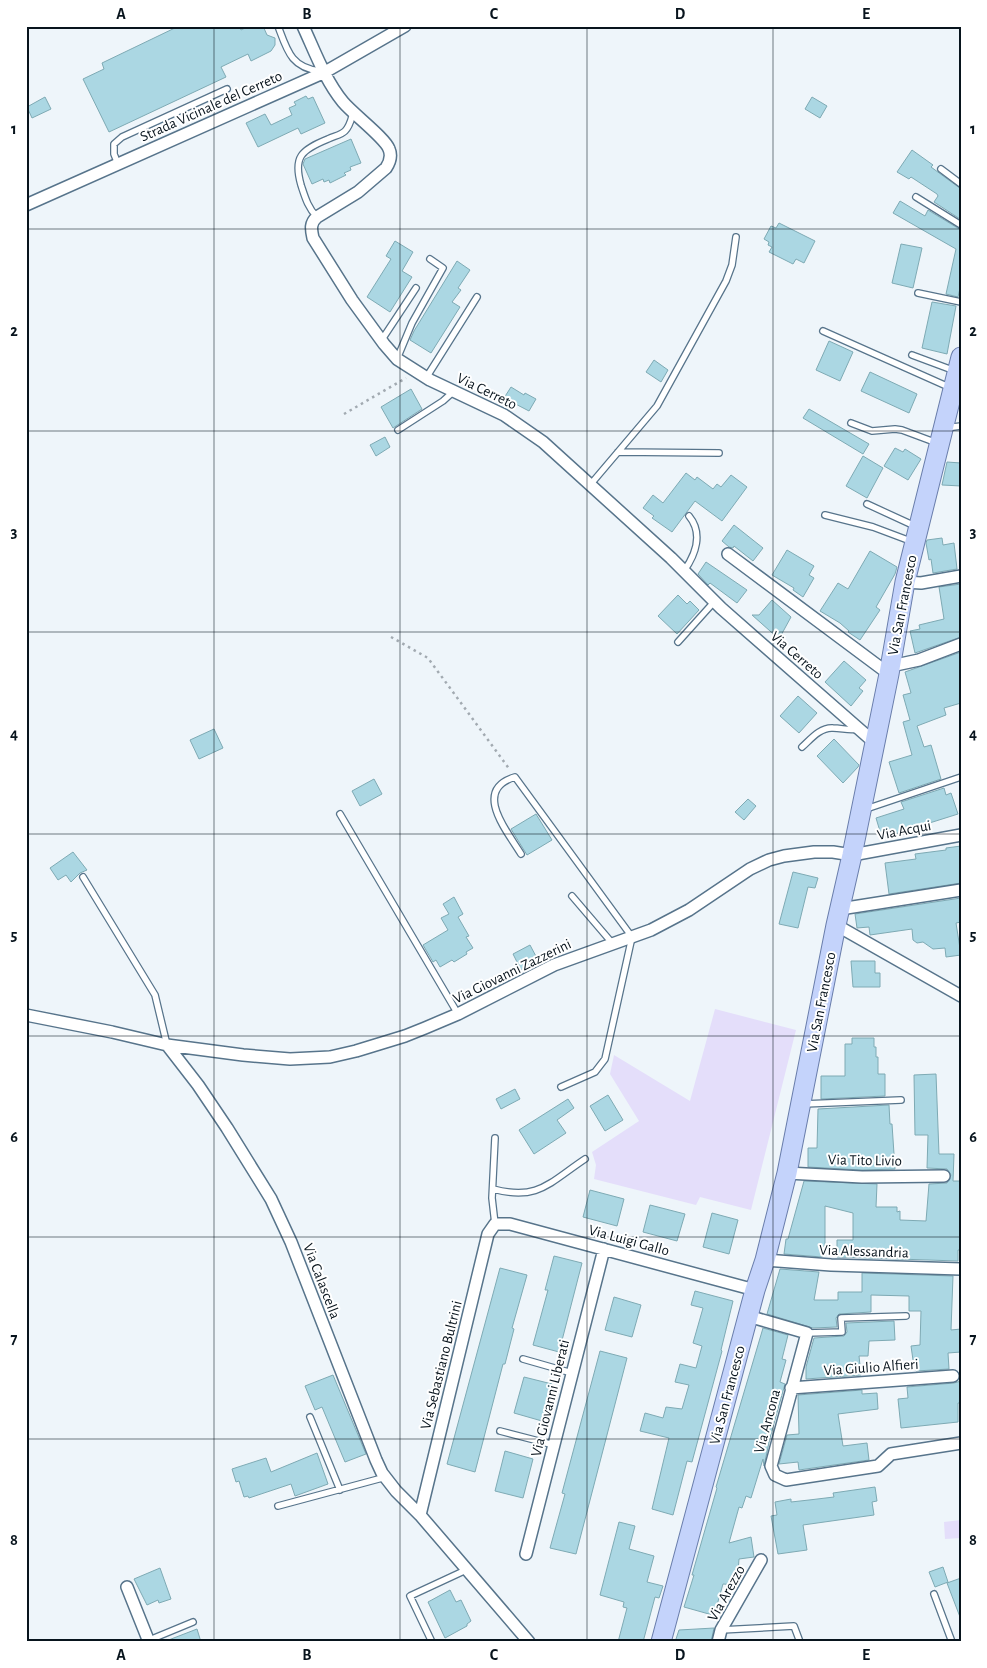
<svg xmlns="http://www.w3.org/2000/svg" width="987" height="1668" font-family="'Alegreya Sans',sans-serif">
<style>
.grass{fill:#e4defa}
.building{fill:#abd7e3;stroke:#7eaab4}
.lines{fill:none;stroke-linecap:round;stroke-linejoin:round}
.service-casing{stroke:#57748b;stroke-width:8}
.minor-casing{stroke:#57748b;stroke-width:14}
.primary-casing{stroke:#697dab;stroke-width:21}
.path{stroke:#a2aab1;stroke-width:2.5;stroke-dasharray:2.5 4;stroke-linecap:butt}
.service{stroke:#fff;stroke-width:5.5}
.minor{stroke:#fff;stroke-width:11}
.primary{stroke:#c4d3fb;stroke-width:19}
.grid{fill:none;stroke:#08141d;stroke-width:1;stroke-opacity:0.55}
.labels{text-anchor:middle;stroke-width:4;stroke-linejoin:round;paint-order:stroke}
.street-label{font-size:15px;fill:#08141d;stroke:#fff}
.neatline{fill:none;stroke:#08141d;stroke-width:2}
.grid-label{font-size:16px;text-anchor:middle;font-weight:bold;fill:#08141d}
</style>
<rect width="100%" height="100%" fill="#eef5fa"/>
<path class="grass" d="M715,1009L796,1030L751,1210L700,1197L696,1205L594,1179L596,1165L592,1152L639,1121L610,1074L614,1055L690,1101Z
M961,1520V1538L945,1539L944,1522Z"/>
<path class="building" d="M179,26H239L241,30L249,26H263L267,35L275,38V45L271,51L251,61L248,54L221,67L226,77L109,132L83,79L104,69L102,63Z
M306,96L308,99L313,97L325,123L301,134L298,128L258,147L246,123L265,114L271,125L292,115L289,108L296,105L294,102Z
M45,97L51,109L32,118L27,107Z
M812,97L827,106L820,118L805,109Z
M351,139L361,163L350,167L351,170L344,173L346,175L330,183L329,180L324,182L323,179L312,184L303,164L305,159Z
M912,150L933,165L931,167L961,189L960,219L934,202L938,196L937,194L911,177L909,179L897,172Z
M900,201L925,216L928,210L961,230V284L958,297L946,294L956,249L893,213Z
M779,223L815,241L804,263L796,259L793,264L769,252L772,247L768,245L769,242L764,239L771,226L776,228Z
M395,241L413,252L402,271L412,277L390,312L367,297L391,259L386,256Z
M901,244L922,248L913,288L892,283Z
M457,261L470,270L458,288L461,290L452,302L460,307L431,353L410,340L414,331Z
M932,302L956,306L947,354L922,348Z
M829,341L853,352L840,381L816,370Z
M654,360L668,370L661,382L646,372Z
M870,372L917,394L909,413L861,391Z
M511,387L524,395L525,393L536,399L529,411L504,398Z
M411,389L422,409L393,428L381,407Z
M809,409L869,444L863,454L803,418Z
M385,437L390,447L376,456L370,445Z
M895,448L903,452L905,449L921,459L908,480L884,466Z
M863,456L883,468L867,498L846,486Z
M947,462L961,463V486L942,485Z
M686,473L695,480L697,477L713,489L717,484L721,487L731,475L747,487L722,521L695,501L672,532L652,518L654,516L643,508L653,495L663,503Z
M734,525L763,548L753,561L734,546L733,548L729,547L722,541Z
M942,538L943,545L954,543L957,569L933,573L931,559L929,560L926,543L927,540Z
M787,550L814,566L809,575L814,578L803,597L793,590L794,588L772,575Z
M870,551L897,567L895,574L876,607L880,610L860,640L848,632L849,631L840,623L820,611L838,583L848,589Z
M706,562L747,590L737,603L710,583L708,585L698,574Z
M961,584V637L915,653L910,631L920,629L919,625L944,619L939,587Z
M678,595L687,604L690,601L699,610L677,634L658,616Z
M772,600L791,617L779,639L752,615H759Z
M961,652V703L944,708L946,715L917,726L924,747L931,745L941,779L899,793L889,762L912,755L903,722L910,720L903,695L911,693L905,672Z
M844,661L866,680L859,688L863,691L851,706L825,682Z
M798,696L817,713L799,733L780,716Z
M214,729L223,748L199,759L190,740Z
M834,739L859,765L858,767L843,783L817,756Z
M374,779L382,794L360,806L352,791Z
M944,788L946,795L951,793L958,814L882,838L876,818L904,809L901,802Z
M748,799L756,806L744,820L735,812Z
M536,814L552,840L527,855L511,829Z
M961,846V883L889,894L885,863L916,859L915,854L946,850V848Z
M73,852L87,870L80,873L71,882L66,875L58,880L50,868Z
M793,872L818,878L815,888L808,887L798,928L779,924Z
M454,897L463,914L458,917L469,936L466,937L473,948L466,952L467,954L454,962L452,960L440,967L436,960L433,962L423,945L448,930L441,918L449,914L443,904Z
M961,898V922L956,923L961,955L946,957L945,948L933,949L923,942L917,943L913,940L912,929L870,935L869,927L857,928L855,914Z
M530,945L539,962L521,970L513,954Z
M851,961H875V973H880V987H853Z
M852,1038H874V1047H876V1057H878V1074H885V1096L821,1099V1076H845V1044H852Z
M936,1074L939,1154H954L953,1181H961V1250H958V1261L837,1257V1240H853V1213L825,1206V1243L822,1257L784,1254L786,1239H788L804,1181L877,1184L876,1207H897V1212L900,1211V1220L926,1221L929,1184L947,1183L951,1175L947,1169L927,1168L928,1135H915L914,1075Z
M515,1089L520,1099L501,1109L496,1099Z
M608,1095L623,1120L605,1131L590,1106Z
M568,1099L574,1108L557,1120L566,1133L534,1154L519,1130Z
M889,1105L890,1124H892L895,1169L862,1170L808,1167V1148H817L818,1109Z
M590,1190L624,1199L617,1226L583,1217Z
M650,1205L685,1214L677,1241L643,1232Z
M712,1213L738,1220L729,1254L703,1247Z
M554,1256L582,1263L559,1352L533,1345L548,1290H545Z
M500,1268L527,1275L512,1328L514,1329L505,1364H503L475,1472L447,1464Z
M780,1269L819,1272L814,1300H838V1292H862V1273L953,1276L951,1330L961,1329V1352L948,1353L949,1369L916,1371L915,1360H913L911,1346L920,1345L921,1311H909V1296L871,1295V1312L839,1314L836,1318L837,1327L813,1328L767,1314Z
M695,1291L733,1301L721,1350L722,1351L692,1462L687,1461L673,1515L652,1509L669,1438L640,1431L645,1413L663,1418L666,1407L682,1409L689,1385L675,1382L680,1364L696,1368L702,1346L693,1343L703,1308L691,1305Z
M614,1297L641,1305L632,1337L605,1330Z
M894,1321L895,1340L869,1341L868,1356H859L861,1375L806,1379V1367L814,1338L844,1336L847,1332L846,1323Z
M763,1328L788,1335L782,1359L786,1360L780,1382L785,1384L770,1438L764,1466L763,1459L751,1498L746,1496L742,1508L739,1507L729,1543L751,1537L754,1557L739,1559L737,1585L723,1584L717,1605L719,1606L716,1616L684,1607L694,1575H692L717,1488L716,1487Z
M600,1351L627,1358L576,1554L550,1548L565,1494L562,1493Z
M333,1375L366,1454L345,1462L322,1407L315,1410L305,1386Z
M524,1377L552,1384L542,1421L514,1413Z
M961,1381V1403H958V1422L901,1428L898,1399L908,1398L907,1387L954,1383Z
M862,1390V1394L877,1393L878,1409L838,1414L843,1446L867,1443L869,1460L799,1470L798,1462L779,1464L787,1435L799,1434L798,1395Z
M505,1451L533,1459L523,1498L495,1491Z
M317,1453L328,1484L295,1496L291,1484L249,1498L248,1496L244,1497L239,1481L236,1482L232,1469L266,1458L271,1472Z
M875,1487L877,1501L872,1502L874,1515L803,1525L807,1550L778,1554L771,1516L777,1515L775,1502L791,1499V1502L809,1500L834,1497L833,1493Z
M619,1522L635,1526L629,1549L654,1556L647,1582L663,1586L659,1598L655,1597L643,1642H618L627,1608L623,1607L624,1602L600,1595Z
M943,1567L948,1582L935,1587L929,1572Z
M160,1568L171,1599L159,1603L158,1600L147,1605L134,1579Z
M961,1578V1617H960L947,1583Z
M450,1590L456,1602L461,1600L471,1621L467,1624V1626L445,1638L428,1602Z
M714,1628L711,1642H675L679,1630Z
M197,1629L201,1642H166V1641Z"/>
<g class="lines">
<g class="service-casing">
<path id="service" d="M278,26C287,50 291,68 320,71
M118,164L114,154V144L122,137L227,89
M941,169L961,184
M916,197L961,225
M317,217C308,208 305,197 301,185C293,157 301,150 328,139C334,136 341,135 345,131C350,126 351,120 353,113
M918,293L961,302
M823,331L951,388
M381,341L416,288
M912,355L955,371
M397,359L412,323L443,268L430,259
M426,378L477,297
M851,423L872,431L895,429L902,430L937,443
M945,428L961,426
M398,430L443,401L454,391
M618,452L719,453
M590,485L657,406L726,281L732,265L736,237
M867,504L917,527
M825,515L873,527L913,542
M684,571C696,554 703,533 689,516
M678,642L714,602
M802,747C810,740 820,727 833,728C842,728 849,731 858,729
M866,809L961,777
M340,814L458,1014
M521,854C507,831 472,790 515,777L632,937L605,1059L595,1072L561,1087
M83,877L155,995L167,1045
M572,896L613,944
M803,1104L901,1100
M495,1138L492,1198L495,1224
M493,1189C538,1201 549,1183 585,1159
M807,1333L842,1332L841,1318L906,1316
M523,1359L572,1373
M310,1417L340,1490
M500,1431L554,1445
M278,1506L386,1477
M934,1594L952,1642
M721,1630L794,1626L800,1642
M431,1640L410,1596L466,1570
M147,1641L193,1622"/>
</g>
<g class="minor-casing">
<path id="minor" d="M303,26C315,52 325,80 343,102C353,114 385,138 389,149C392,156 390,162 386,168L358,192L317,217C310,223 311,229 313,238L352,300L384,344L397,359L430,380L504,415L543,442L671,558L721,608L875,743
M26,205L325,72L405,26
M728,554L889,674
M905,582L921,583L961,576
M891,666L919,660L961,644
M840,909L961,890
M836,925L961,996
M26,1015L112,1032L167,1045L198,1085L227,1128L271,1199L291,1242L376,1460L382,1473L396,1491L420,1515L529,1642
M167,1045L243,1055L290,1059L330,1057L356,1051L405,1036L425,1028L458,1014L554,965L651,930L689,910L750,869L769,860L784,856L814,852H833L852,855L961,835
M787,1173L862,1177L944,1176
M765,1260L831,1265L961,1269
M748,1316L807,1333L771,1466L775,1475L786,1480L878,1466L891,1454L961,1443
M791,1388L953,1376
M420,1515L488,1234L495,1224H510L755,1290
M526,1554L604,1249
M127,1587L149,1642
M718,1642L721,1630L761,1560"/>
</g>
<g class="primary-casing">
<path id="primary" d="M661,1642L755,1290L765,1260L787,1173L836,925L852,855L889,674L905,582L961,357"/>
</g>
<path class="path" d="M344,414L406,378
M391,637L428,658L510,770"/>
<use href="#service" class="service"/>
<use href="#minor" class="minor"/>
<use href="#primary" class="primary"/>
</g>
<path class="grid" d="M214,26V1642M400,26V1642M587,26V1642M773,26V1642M26,229H961M26,431H961M26,632H961M26,834H961M26,1036H961M26,1237H961M26,1439H961"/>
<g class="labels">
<g class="street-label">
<text transform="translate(211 106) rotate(-24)" y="5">Strada Vicinale del Cerreto</text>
<text transform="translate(487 391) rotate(26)" y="5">Via Cerreto</text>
<text transform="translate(902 605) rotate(-79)" y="5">Via San Francesco</text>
<text transform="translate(797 655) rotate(41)" y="5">Via Cerreto</text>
<text transform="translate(904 830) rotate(-11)" y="5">Via Acqui</text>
<text transform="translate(512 971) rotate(-26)" y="5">Via Giovanni Zazzerini</text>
<text transform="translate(821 1002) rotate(-79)" y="5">Via San Francesco</text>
<text transform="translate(865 1160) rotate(1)" y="5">Via Tito Livio</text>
<text transform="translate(629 1240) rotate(15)" y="5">Via Luigi Gallo</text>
<text transform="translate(864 1251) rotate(2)" y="5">Via Alessandria</text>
<text transform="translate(322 1281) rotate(69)" y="5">Via Calascella</text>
<text transform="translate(441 1365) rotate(-76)" y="5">Via Sebastiano Bultrini</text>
<text transform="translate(871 1367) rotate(-4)" y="5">Via Giulio Alfieri</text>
<text transform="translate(727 1395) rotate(-75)" y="5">Via San Francesco</text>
<text transform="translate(550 1398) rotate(-76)" y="5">Via Giovanni Liberati</text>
<text transform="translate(767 1421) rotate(-75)" y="5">Via Ancona</text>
<text transform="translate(726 1593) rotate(-61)" y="5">Via Arezzo</text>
</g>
</g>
<rect width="987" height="1668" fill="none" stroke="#ffffff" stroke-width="55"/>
<rect x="28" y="28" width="932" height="1612" class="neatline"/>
<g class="grid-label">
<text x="121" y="19">A</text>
<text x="307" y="19">B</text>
<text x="494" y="19">C</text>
<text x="680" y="19">D</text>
<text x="866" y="19">E</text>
<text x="14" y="134">1</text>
<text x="973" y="134">1</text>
<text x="14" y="336">2</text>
<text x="973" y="336">2</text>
<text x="14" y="537">3</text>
<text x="973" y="537">3</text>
<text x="14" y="739">4</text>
<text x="973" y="739">4</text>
<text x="14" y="940">5</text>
<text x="973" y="940">5</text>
<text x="14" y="1142">6</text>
<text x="973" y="1142">6</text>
<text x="14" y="1344">7</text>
<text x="973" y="1344">7</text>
<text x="14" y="1545">8</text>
<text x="973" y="1545">8</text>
<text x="121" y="1660">A</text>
<text x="307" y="1660">B</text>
<text x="494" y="1660">C</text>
<text x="680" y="1660">D</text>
<text x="866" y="1660">E</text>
</g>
</svg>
